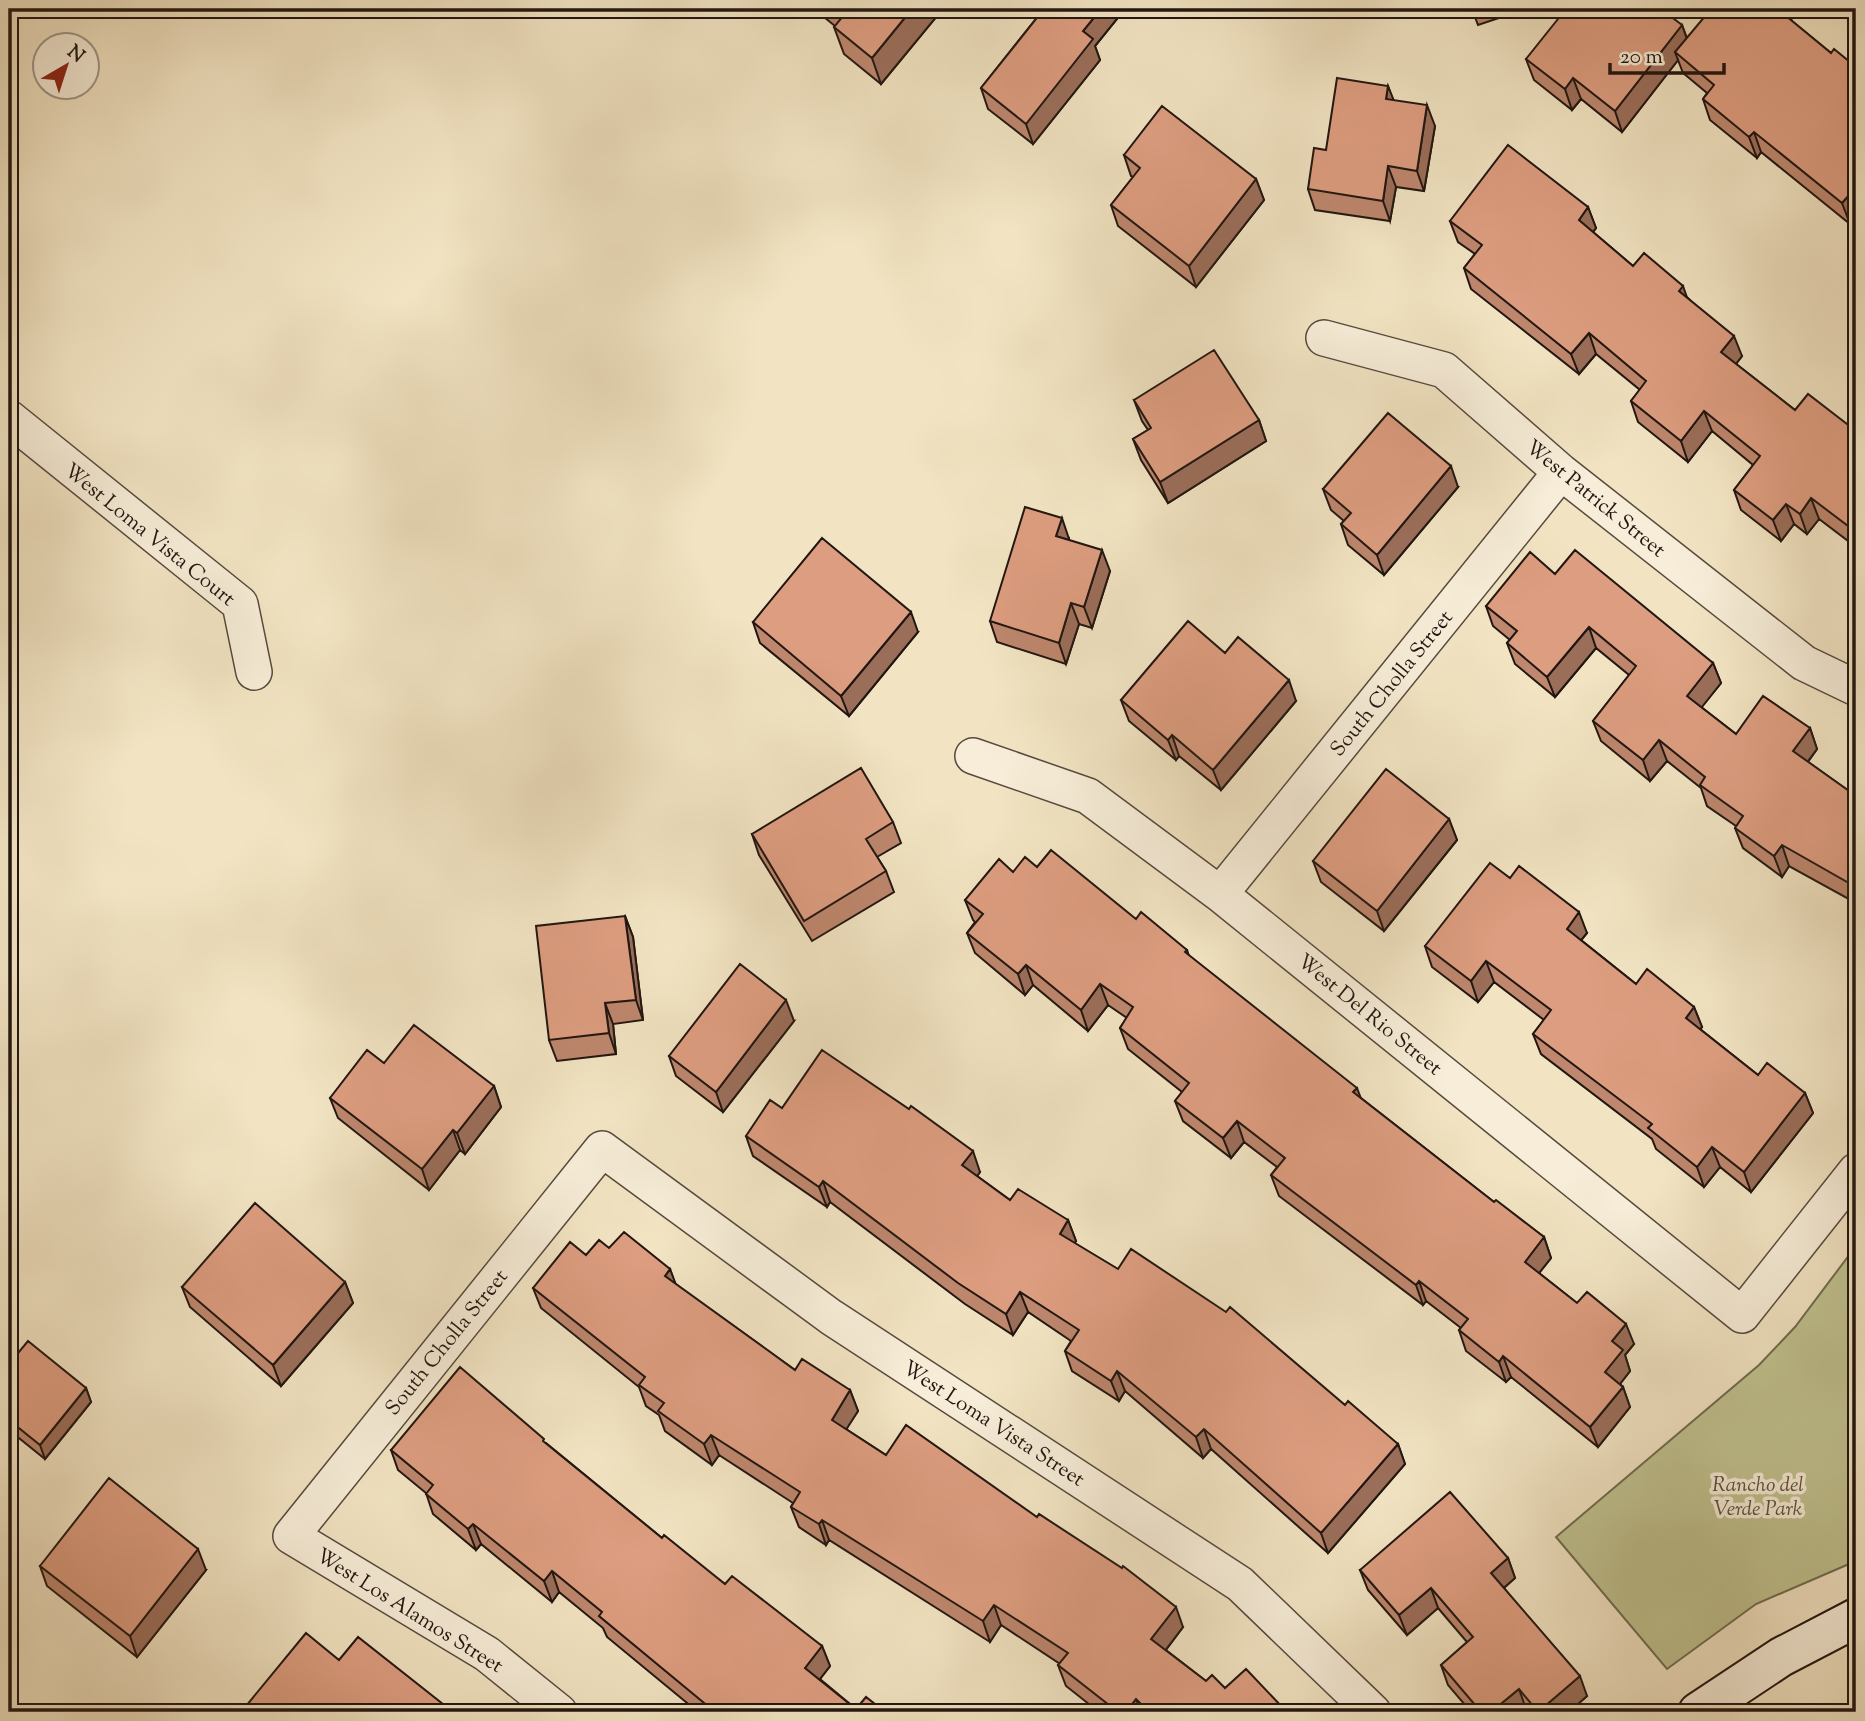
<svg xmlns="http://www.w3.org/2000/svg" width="1865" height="1721" font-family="'Sorts Mill Goudy',serif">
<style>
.park{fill:#c0c290;stroke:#706c50;stroke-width:2}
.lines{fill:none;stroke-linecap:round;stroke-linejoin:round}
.street-casing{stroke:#554a3e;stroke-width:38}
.secondary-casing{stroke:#211611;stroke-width:42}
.street{stroke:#f7edd8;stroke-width:35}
.secondary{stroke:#f7edd8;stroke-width:38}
.wall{fill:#be876e;stroke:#211611;stroke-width:2}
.shaded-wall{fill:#9b6e5a;stroke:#211611;stroke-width:2}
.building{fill:#dd9d80;stroke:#211611;stroke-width:2}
.labels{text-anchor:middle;stroke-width:7;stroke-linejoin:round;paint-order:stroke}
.street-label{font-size:21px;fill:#211611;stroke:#f7edd8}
.park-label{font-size:21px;font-style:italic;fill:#59523d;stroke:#f7edd8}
</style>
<rect width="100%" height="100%" fill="#f2e4c3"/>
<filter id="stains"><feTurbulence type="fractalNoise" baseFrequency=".00286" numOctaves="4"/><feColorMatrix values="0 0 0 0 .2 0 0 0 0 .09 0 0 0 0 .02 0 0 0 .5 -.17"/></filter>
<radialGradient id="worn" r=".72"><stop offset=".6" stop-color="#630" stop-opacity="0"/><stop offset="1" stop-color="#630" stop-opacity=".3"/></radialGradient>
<path class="park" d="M1856,1246V1561L1756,1604L1667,1669L1556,1537L1759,1365L1795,1327Z"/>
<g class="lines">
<g class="street-casing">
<path id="street" d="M1324,338L1444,370L1561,472L1804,663L1856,688
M9,418L240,604L254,672
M973,756L1088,796L1220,894L1742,1315L1856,1171
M1220,894L1561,472
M559,1712L487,1654L291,1536L602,1149L831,1317L1240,1584L1373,1712"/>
</g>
<g class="secondary-casing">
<path id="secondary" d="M1698,1712L1781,1657L1856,1618"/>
</g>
<use href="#street" class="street"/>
<use href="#secondary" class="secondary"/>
</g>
<path class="wall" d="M814,9H935L937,16L881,84L844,54L834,27L835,26Z
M1042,9H1125L1095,46L1100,60L1033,144L988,109L981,88L1042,11Z
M1472,9H1526L1478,25Z
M1619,11L1682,25L1687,38L1789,13L1792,21L1831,53L1856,67V216L1850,224L1761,152L1757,158L1710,120L1703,99L1707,93L1683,73L1678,60L1622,132L1581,99L1572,110L1534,80L1526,59Z
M1388,86L1393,100L1435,126L1424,191L1396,187L1390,221L1315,210L1308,189L1326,150Z
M1124,155L1256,179L1264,200L1196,287L1118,226L1111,205L1133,177L1131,176Z
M1588,207L1596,228L1593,232L1633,266L1688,298L1742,356L1736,364L1795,410L1856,431V547L1819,519L1807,534L1794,524L1781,541L1741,510L1734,490L1753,465L1712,431L1688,462L1638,422L1631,401L1640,390L1596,354L1579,374L1471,289L1464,268L1475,254L1458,242L1450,221Z
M1134,400L1259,420L1266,441L1168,503L1141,460L1133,439L1148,430L1142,421Z
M1458,487L1384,575L1348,545L1341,524L1344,521L1331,510L1323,489Z
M1069,539V540L1110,571L1092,628L1079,624L1066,664L997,642L990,621Z
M1555,574L1713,663L1721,683L1701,707L1736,734L1810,728L1817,749L1808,762L1856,796V903L1789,866L1782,877L1743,848L1735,828L1736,826L1707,806L1701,788L1667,761L1650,781L1601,741L1593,721L1629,675L1596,648L1555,697L1515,664L1507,643L1510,640L1493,626L1486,606Z
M753,622L918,632L849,716L760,643Z
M1225,653L1296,701L1221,790L1179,756L1176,760L1129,721L1121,700Z
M1449,819L1457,840L1384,931L1321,882L1313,861Z
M893,822L901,843L877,857L886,871L894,892L812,941L759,855L752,834Z
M1037,867L1136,919L1187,950L1189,956L1361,1098L1494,1202L1544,1237L1551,1258L1539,1273L1577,1303L1634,1344L1625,1355L1630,1371L1620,1384L1623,1387L1630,1407L1598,1447L1511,1377L1506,1382L1466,1351L1459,1330L1461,1328L1426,1301L1423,1305L1279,1196L1271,1175L1277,1167L1244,1142L1231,1158L1183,1121L1175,1101L1182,1092L1128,1049L1120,1028L1127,1018L1108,1005L1088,1031L1033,985L1025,995L975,953L967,933L975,922L973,920L965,900L1013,872Z
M1510,878L1587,933L1581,940L1636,984L1694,1007L1702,1027L1700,1029L1758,1075L1805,1093L1813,1113L1751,1192L1720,1167L1704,1187L1656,1149L1652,1139L1541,1054L1533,1034L1544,1020L1494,982L1478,1002L1432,967L1425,946Z
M625,916L633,937L643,1020L613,1024L616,1054L557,1061L549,1040Z
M794,1021L723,1112L676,1076L669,1056Z
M384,1063L494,1086L501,1107L465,1154L460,1150L429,1190L338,1118L330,1098Z
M782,1108L909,1109L980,1172L977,1176L1010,1200L1068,1220L1076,1241L1074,1243L1345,1405L1398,1444L1405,1464L1328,1553L1211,1449L1203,1458L1125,1391L1119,1401L1072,1371L1065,1351L1071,1341L1028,1312L1013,1335L965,1304L830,1202L827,1207L753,1156L746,1136Z
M609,1248L670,1269L675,1284L795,1370L850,1390L858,1411L846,1429L886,1455L1183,1627L1166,1650L1206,1681L1225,1688L1285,1712H1099L1066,1686L1058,1665L1060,1664L1001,1625L990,1642L829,1540L826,1545L799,1527L791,1507L793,1503L719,1455L712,1465L665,1431L659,1415L646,1406L639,1387L541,1308L533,1288L586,1255Z
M345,1282L353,1303L281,1386L190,1307L182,1287Z
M9,1364L86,1388L91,1402L45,1459L9,1430Z
M546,1443L662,1538L725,1584L822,1646L830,1666L820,1679L856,1709L885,1712H698L607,1637L603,1628L559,1592L552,1602L481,1544L476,1550L433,1514L426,1493L398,1470L391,1450Z
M1508,1558L1515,1578L1504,1588L1587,1696L1569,1712H1529L1526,1709L1523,1712H1471L1448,1685L1441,1665L1467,1642L1438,1608L1407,1635L1368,1590L1360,1570Z
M40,1566L206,1570L137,1657L47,1586Z"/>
<path class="shaded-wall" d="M912,9H935L937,16L881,84L872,58Z
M1101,9H1125L1095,46L1100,60L1033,144L1026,124L1083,31Z
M1682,25L1689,45L1675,52L1678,60L1622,132L1615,111Z
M1573,78L1581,99L1572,110L1565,89Z
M1388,86L1396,106L1386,99Z
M1427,105L1435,126L1424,191L1417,171Z
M1754,132L1761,152L1757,158L1749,137Z
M1388,166L1396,187L1390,221L1383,201Z
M1256,179L1264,200L1196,287L1189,266Z
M1850,194L1856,211V216L1850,224L1842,203Z
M1588,207L1596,228L1586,241L1579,220Z
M1683,286L1690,306L1679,291Z
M1589,333L1596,354L1579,374L1571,354Z
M1734,336L1742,356L1729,373L1721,352Z
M1704,411L1712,431L1688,462L1681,441Z
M1259,420L1266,441L1168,503L1160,482Z
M1451,466L1458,487L1384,575L1377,555Z
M1811,498L1819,519L1807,534L1800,514Z
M1786,504L1794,524L1781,541L1773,520Z
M1062,518L1069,539L1064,556L1056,536Z
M1102,550L1110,571L1092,628L1084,607Z
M1071,603L1079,624L1066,664L1059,643Z
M911,612L918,632L849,716L841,696Z
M1589,627L1596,648L1555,697L1547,677Z
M1713,663L1721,683L1694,717L1687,696Z
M1289,680L1296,701L1221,790L1213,770Z
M1810,728L1817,749L1800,772L1793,751Z
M1172,735L1179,756L1176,760L1168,740Z
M1659,740L1667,761L1650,781L1643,760Z
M1449,819L1457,840L1384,931L1377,911Z
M1782,845L1789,866L1782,877L1774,856Z
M1579,912L1587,933L1574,949L1567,929Z
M625,916L633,937L643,1020L636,1000Z
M1486,961L1494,982L1478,1002L1471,981Z
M1026,965L1033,985L1025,995L1018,974Z
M1100,984L1108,1005L1088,1031L1081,1010Z
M786,1000L794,1021L723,1112L716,1092Z
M605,1003L613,1024L616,1054L609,1033Z
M1694,1007L1702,1027L1693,1038L1686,1018Z
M494,1086L501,1107L465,1154L457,1133Z
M1357,1088L1365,1109L1353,1092Z
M1805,1093L1813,1113L1751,1192L1744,1172Z
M1237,1121L1244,1142L1231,1158L1223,1138Z
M453,1130L460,1150L429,1190L422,1169Z
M1712,1147L1720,1167L1704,1187L1697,1167Z
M973,1151L980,1172L970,1186L962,1165Z
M823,1181L830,1202L827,1207L819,1187Z
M1068,1220L1076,1241L1067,1254L1060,1234Z
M1544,1237L1551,1258L1532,1282L1525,1262Z
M670,1269L678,1290L665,1276Z
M1419,1281L1426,1301L1423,1305L1416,1285Z
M345,1282L353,1303L281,1386L273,1365Z
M1020,1292L1028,1312L1013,1335L1006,1314Z
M1626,1324L1634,1344L1625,1355L1630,1371L1613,1393L1605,1372L1612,1341Z
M1503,1356L1511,1377L1506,1382L1499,1362Z
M1117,1371L1125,1391L1119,1401L1111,1381Z
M1623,1387L1630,1407L1598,1447L1590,1427Z
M86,1388L91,1402L45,1459L40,1445Z
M850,1390L858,1411L839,1441L832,1420Z
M1204,1429L1211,1449L1203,1458L1196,1437Z
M711,1435L719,1455L712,1465L704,1444Z
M1398,1444L1405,1464L1328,1553L1321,1533Z
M822,1520L829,1540L826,1545L819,1524Z
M473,1524L481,1544L476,1550L468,1529Z
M198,1549L206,1570L137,1657L130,1636Z
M1508,1558L1515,1578L1498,1593L1491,1573Z
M552,1571L559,1592L552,1602L544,1581Z
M1431,1588L1438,1608L1407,1635L1399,1615Z
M994,1605L1001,1625L990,1642L983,1621Z
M1176,1607L1183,1627L1158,1660L1151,1639Z
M822,1646L830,1666L813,1688L805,1668Z
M1580,1676L1587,1696L1569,1712H1538Z
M1519,1689L1526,1709L1523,1712H1491Z
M1136,1699L1141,1712H1126Z"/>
<path class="building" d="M836,9H912L872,58L834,27L844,15Z
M1044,9H1101L1083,31L1093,39L1026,124L981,88Z
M1566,9H1616L1619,11L1620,9H1661L1682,25L1615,111L1573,78L1565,89L1526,59Z
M1711,9H1784L1789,13L1786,16L1831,53L1834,49L1856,67V199L1850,194L1842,203L1754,132L1749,137L1703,99L1714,85L1675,52Z
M1337,78L1388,86L1386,99L1427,105L1417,171L1388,166L1383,201L1308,189L1314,148L1326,150Z
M1162,106L1256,179L1189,266L1111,205L1140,168L1124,155Z
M1508,145L1588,207L1579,220L1633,266L1644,253L1683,286L1679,291L1734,336L1721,352L1795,410L1808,394L1856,431V532L1811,498L1800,514L1786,504L1773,520L1734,490L1760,456L1704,411L1681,441L1631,401L1646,381L1589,333L1571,354L1464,268L1482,245L1450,221Z
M1214,350L1259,420L1160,482L1133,439L1151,428L1134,400Z
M1388,413L1451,466L1377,555L1341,524L1351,513L1323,489Z
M1025,507L1062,518L1056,536L1102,550L1084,607L1071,603L1059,643L990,621Z
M822,538L911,612L841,696L753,622Z
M1575,550L1713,663L1687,696L1736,734L1763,696L1810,728L1793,751L1856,796V887L1782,845L1774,856L1735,828L1743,816L1700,785L1705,777L1659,740L1643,760L1593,721L1636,666L1589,627L1547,677L1507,643L1517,631L1486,606L1530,552L1555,574Z
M1188,621L1225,653L1238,637L1289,680L1213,770L1172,735L1168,740L1121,700Z
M861,768L893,822L866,839L886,871L804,921L752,834Z
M1386,769L1449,819L1377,911L1313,861Z
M1051,850L1136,919L1141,912L1187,950L1185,952L1357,1088L1353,1092L1494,1202L1496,1200L1544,1237L1525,1262L1577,1303L1587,1292L1626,1324L1612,1341L1623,1350L1605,1372L1623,1387L1590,1427L1503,1356L1499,1362L1459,1330L1468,1319L1419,1281L1416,1285L1271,1175L1285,1158L1237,1121L1223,1138L1175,1101L1189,1083L1120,1028L1133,1007L1100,984L1081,1010L1026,965L1018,974L967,933L983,914L965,900L999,859L1013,872L1025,857L1037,867Z
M1490,863L1510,878L1519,866L1579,912L1567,929L1636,984L1647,969L1694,1007L1686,1018L1758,1075L1767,1063L1805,1093L1744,1172L1712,1147L1697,1167L1648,1128L1652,1124L1533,1034L1551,1010L1486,961L1471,981L1425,946Z
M625,916L636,1000L605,1003L609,1033L549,1040L536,926Z
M740,964L786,1000L716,1092L669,1056Z
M414,1025L494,1086L457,1133L453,1130L422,1169L330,1098L367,1050L384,1063Z
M822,1050L909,1109L911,1106L973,1151L962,1165L1010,1200L1018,1189L1068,1220L1060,1234L1118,1269L1131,1249L1226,1312L1230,1307L1345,1405L1348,1401L1398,1444L1321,1533L1204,1429L1196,1437L1117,1371L1111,1381L1065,1351L1079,1330L1020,1292L1006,1314L958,1283L823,1181L819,1187L746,1136L770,1100L782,1108Z
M255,1203L345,1282L273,1365L182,1287Z
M624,1232L670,1269L665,1276L795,1370L802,1359L850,1390L832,1420L886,1455L906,1425L1037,1517L1039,1514L1122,1568L1123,1566L1176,1607L1151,1639L1206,1681L1212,1675L1225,1688L1246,1669L1284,1709L1281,1712H1149L1136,1699L1126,1712H1118L1058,1665L1068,1653L994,1605L983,1621L822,1520L819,1524L791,1507L800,1492L711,1435L704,1444L658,1411L664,1403L639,1385L645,1377L533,1288L570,1242L586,1255L599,1240L609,1248Z
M28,1341L86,1388L40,1445L9,1420V1364Z
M460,1367L544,1439L543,1441L662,1538L664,1535L725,1584L732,1576L822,1646L805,1668L856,1709L866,1697L885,1712H715L599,1616L602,1612L552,1571L544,1581L473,1524L468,1529L426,1494L433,1485L391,1450Z
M109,1478L198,1549L130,1636L40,1566Z
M1450,1492L1508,1558L1491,1573L1580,1676L1538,1712L1519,1689L1491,1712H1481L1441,1665L1473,1637L1431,1588L1399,1615L1360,1570Z
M306,1633L339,1660L358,1637L453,1712H254L246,1706Z"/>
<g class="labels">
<g class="street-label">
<text transform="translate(1596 498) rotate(39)" y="7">West Patrick Street</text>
<text transform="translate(150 534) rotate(39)" y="7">West Loma Vista Court</text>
<text transform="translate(1391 683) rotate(-51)" y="7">South Cholla Street</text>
<text transform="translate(1370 1014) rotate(39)" y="7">West Del Rio Street</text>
<text transform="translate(446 1342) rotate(-51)" y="7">South Cholla Street</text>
<text transform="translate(994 1423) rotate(33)" y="7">West Loma Vista Street</text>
<text transform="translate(410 1610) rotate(32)" y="7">West Los Alamos Street</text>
</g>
<g class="park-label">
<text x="1758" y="1491">Rancho del<tspan x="1758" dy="24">Verde Park</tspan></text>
</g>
</g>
<rect width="1865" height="1721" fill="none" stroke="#f2e4c3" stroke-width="35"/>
<rect x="10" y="10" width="1844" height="1700" fill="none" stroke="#211611" stroke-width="3.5"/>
<rect x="18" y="18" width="1830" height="1686" fill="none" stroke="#211611" stroke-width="2"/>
<g transform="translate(66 66) rotate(39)"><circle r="33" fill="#f7edd8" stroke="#a19788" stroke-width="2"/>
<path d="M0-5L12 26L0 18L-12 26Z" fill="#8f2418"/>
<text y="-10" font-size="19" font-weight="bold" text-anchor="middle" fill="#211611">N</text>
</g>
<path d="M1610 63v10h114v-10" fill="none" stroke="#211611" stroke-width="3.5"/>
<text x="1620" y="63" font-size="21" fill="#211611" stroke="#f7edd8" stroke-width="5" paint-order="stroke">20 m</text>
<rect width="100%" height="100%" filter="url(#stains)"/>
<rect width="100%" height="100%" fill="url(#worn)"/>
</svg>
